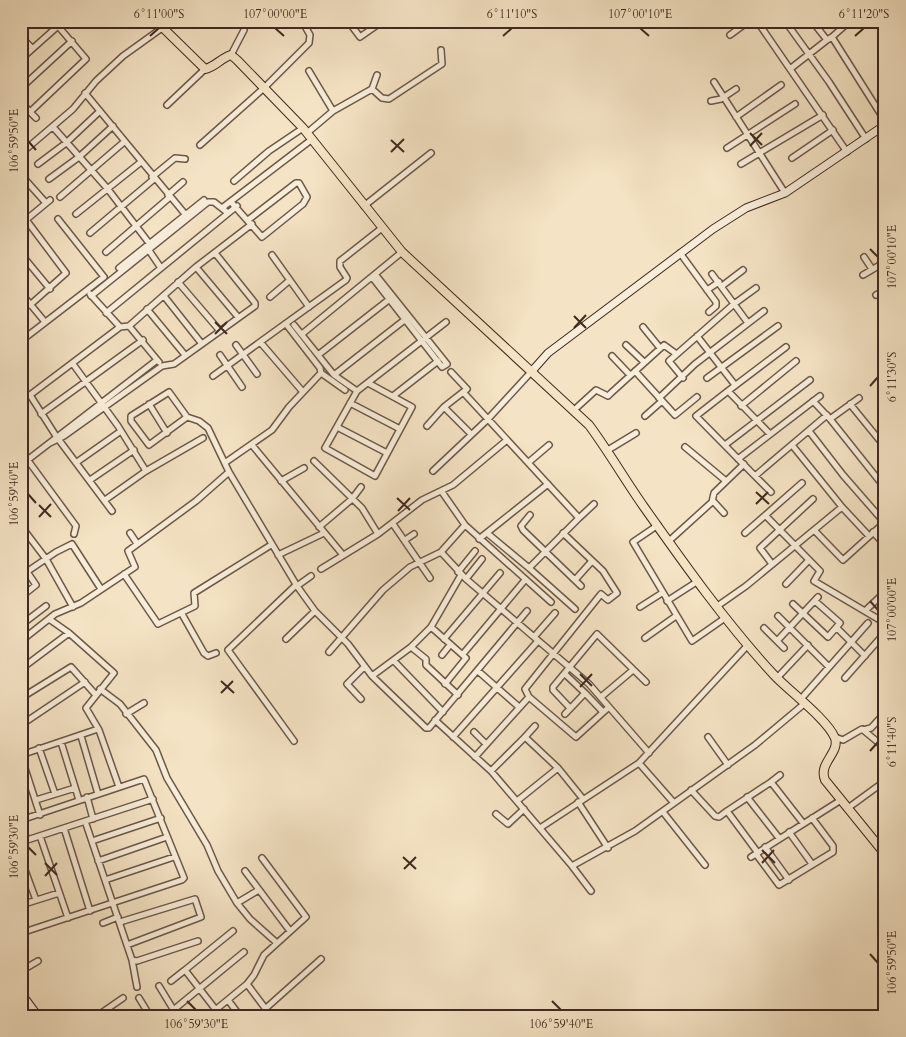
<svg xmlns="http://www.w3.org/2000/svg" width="906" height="1037" font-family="Cardo,serif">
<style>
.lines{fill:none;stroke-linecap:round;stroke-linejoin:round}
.street-casing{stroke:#6c5848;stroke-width:8}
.secondary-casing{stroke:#3f291f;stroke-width:9}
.primary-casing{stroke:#3f291f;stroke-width:10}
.street{stroke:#f8edd9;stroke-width:5}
.secondary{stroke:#f8edd9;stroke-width:7}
.primary{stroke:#f4e3c4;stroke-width:8}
.ticks{fill:none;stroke:#3f291f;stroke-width:2}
.neatline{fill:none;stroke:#3f291f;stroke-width:2}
.ticks-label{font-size:12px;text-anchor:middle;fill:#3f291f}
</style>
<rect width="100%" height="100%" fill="#f4e3c4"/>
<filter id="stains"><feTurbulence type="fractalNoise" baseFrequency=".004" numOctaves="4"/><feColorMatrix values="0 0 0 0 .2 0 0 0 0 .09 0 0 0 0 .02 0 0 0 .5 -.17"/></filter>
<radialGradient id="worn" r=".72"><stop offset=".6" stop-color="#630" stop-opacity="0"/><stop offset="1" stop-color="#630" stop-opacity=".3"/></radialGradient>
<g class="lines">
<g class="street-casing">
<path id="street" d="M348,21L360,37L383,21
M757,21L847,152
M785,21L829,82L866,139
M812,21L827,40L832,37L885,121
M730,35L749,21
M21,37L32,48
M832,37L850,21
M231,55L244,30
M21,59L58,26L86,59L30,112L21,102
M790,69L827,40
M309,71L333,111
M714,82L785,193
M21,88L72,41
M372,89L382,98L389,99L442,64L441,50
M85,93L185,214
M711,101L721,99L736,89
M167,105L205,69
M30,112L36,118
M736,117L781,85
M53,127L107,188L149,243
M307,133L333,111L372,89L377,75
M200,145L265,87L309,43L310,35L302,21
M727,148L795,104
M25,150L73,109L96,81L123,56L162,28
M792,158L833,130
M38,164L66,143L100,111
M741,164L823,115
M21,175L46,203
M152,177L175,158L185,159
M49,179L79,157L113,126
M234,181L269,151L303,128
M168,195L183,182
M60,197L124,142
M231,202L262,237L303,204L307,197L299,183H296L248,220
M364,206L431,153
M222,208L311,140
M21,213L66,273L30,305
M76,214L141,162
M27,219L50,200
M90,233L154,179
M884,246L885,248
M148,249L161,268
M106,252L170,197
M680,253L716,302V306L709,312
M21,254L50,289
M272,255L309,307
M864,257L872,269
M196,267L238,317
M119,268L204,200
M712,274L748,323
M863,275L885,262
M372,277L442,367L447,364L375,274
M178,282L220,331
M722,286L743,270
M707,290L719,282
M21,293L45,322
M90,294L120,327L129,326
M876,295L885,290
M91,296L208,202H214L228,213
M164,296L202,344
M270,297L290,280
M147,309L185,355
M106,313L237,206
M294,325L334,375L357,391
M129,326L196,267L252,224
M129,326L159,362
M643,327L660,348
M302,334L402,252
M697,336L735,385
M21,341L104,277L58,219
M261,343L303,392
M236,345L257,374
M626,345L644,362
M220,355L242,387
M318,355L391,298
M612,356L630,375
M73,364L118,426L146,471
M635,371L675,415L697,397
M321,373L345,390
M334,375L407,318
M213,376L346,280L347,278L340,267V261L382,228
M683,378L669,361L734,304L756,288
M707,378L778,326
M368,383L412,407L375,476L325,448L357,391L446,322
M728,391L696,416L755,476L827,415
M169,392L187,417L149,445L131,421V416Z
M463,392L579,518L529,568L487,533
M393,396L438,361
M659,398L695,364L764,311
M813,401L830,419L885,488
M350,403L400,429
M149,404L167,433
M850,404L885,447
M741,406L796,361
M444,407L471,434
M573,411L596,390L608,396L611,393L664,345L675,353
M41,414L143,340
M645,416L662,401
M187,417L199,421L208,428L229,472L297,586L315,611L348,644L372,676L426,728H429L527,611
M830,419L859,398
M427,426L444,407L467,389L451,372
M337,427L387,453
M809,431L843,475L884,522
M770,434L728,391L786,347
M50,443L64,436L162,366L174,364L255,306V303L215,253
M252,445L343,555
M725,445L810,380
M792,445L842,507L869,536
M685,447L726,481
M608,450L636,433
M21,451L76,526L74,534
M738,459L820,396
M314,461L362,508L378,534
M77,462L121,431
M226,462L272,430L289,407L321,373L320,368L286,324
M529,462L549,445
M21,465L157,360
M433,471L488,419L532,371
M755,476L771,492
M90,480L134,450
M281,481L304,468
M442,492L465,525L551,602
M105,500L146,471L203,438
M713,501L724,513
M112,511L56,436L30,395L120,327
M530,515L521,526L523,530L581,586
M766,516L820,571L814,581L885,623
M579,518L594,504
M393,524L430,578
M658,525L633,542L692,641L725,618
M21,526L46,559L73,607
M319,527L352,499L361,487
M814,530L843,560L885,522
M873,532L885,545
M130,533L136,542
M745,533L802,483
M479,539L548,484
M405,540L414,534
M669,541L712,502L714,493L744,464
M441,552L466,579L589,684L649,753
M278,555L324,533
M21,563L36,585L21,597
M772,564L760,548L813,499
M529,568L575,609
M321,569L378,534L422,500L453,485L507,440
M28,571L56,552L72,544L101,589
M458,572L475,551
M124,574L158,624L195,606L194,593L271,545
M466,579L482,559
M575,580L592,561
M786,584L809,560
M297,586L311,576
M667,601L698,581
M793,604L828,637L840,623L815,601
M640,607L662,593
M716,607L746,586L842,507
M866,610L885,592
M182,614L204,653L208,656L216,653
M778,616L829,667
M49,619L69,633L114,673L86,708L99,730L119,787
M21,625L46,606
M431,627L466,658L445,684
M764,628L784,648
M837,628L865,656
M534,637L555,613
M645,638L676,616
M286,639L315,611
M444,639L500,573
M21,641L55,614L81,603L135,567L128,551L196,501L229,472
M777,641L818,597
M411,647L426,659V665L458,695
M329,652L383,590L410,567L441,552L465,525
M463,654L525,580
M442,655L450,645
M394,661L443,712
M21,669L69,633
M478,671L519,707
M565,674L585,693
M372,676L411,647L431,627L461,575
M777,678L808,645
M845,678L883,635
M100,689L120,704L156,750L167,778L207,845L218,871L237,903L250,919L277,943
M529,697L576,737L609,707
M601,697L633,670
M21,698L71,667L95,694
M361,699L347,684L364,667
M800,700L868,623
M570,708L553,690V687L597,634L646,682
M126,714L144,703
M565,714L585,693L603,712
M435,720L491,771L572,866L635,831L755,745L804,704
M27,721L85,682
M863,730L871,728L883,715
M474,732L486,744
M81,736L98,794
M453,737L538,641
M525,737L535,726
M708,737L728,765
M835,737L843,740L862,729L885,748
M294,741L228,650L296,585
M61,742L79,800
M879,743L885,737
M39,748L55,794
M21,755L98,729
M21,756L40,815
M475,757L529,697L525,689L601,594L608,600L617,593L603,571L563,533
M639,763L674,803
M491,771L525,737L558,768L583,799
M771,782L780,775
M691,790L715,816L719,817L727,811
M87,797L93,819
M747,797L779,838
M36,800L75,788
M517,801L558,768
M578,802L608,848
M848,808L885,781
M663,812L705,865
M496,814L508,824L524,809
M21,820L144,779L184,878L182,880L21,933
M85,821L132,960L137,961L198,941
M21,824L27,840
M64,828L90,911
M540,828L639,763L747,646
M789,832L812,864
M40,836L68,918
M92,841L161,818
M21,842L153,799
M765,847L789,880
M758,853L727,811L771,782L803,823
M756,854L779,885L833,852V846L812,818
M751,857L841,800
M21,859L36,900
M98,861L167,837
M572,866L591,891
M245,871L290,931
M105,880L174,857
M237,903L257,891
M21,905L59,893
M120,922L195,899L201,917L127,945
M103,923L118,917
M132,960L137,987
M21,971L38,961
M171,981L185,970
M247,984L271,1016
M159,986L173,1009
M139,998L150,1016
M228,1000L240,1016
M265,1009L321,959
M216,1010L185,970L233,931
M97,1016L123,998
M166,1016L244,952
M208,1016L247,984L254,975L264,955L306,917L262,858"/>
</g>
<g class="secondary-casing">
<path id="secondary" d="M532,371L548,353L713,229L746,208L785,193L885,125
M21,993L38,1016"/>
</g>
<g class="primary-casing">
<path id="primary" d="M156,21L205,69C215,67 221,58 231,55L237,60L303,128L402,252L589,425C609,452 625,480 644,507C685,565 726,623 774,675C789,691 827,719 835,738C840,753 818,763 825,780L885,854"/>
</g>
<use href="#street" class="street"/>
<use href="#secondary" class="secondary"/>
<use href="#primary" class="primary"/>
</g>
<path class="ticks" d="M275,28L284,36M640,28L649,36M150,36L159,28M503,36L512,28M855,36L864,28M750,133L762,145M391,140L404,152M28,141L36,150M750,146L762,133M391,152L404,139M870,249L878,257M574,316L586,328M215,322L227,334M574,328L586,315M215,334L227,322M870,386L878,377M756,492L769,504M28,494L36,503M397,498L410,510M756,504L768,492M39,505L51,517M398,511L410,498M39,517L51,504M870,601L878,610M580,674L592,686M221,681L234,693M580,687L592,674M221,693L233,681M870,751L878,742M28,847L36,855M762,850L775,863M403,857L416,869M45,863L57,875M762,863L774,850M404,869L416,857M45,876L57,863M870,954L878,963M187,1001L196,1010M552,1001L561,1010"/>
<rect width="906" height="1037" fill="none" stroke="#f4e3c4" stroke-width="55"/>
<rect x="28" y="28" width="850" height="982" class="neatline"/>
<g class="ticks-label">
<text x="159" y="18">6°11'00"S</text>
<text x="275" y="18">107°00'00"E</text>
<text x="512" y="18">6°11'10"S</text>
<text x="640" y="18">107°00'10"E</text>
<text x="864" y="18">6°11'20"S</text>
<text transform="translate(14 141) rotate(-90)" y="4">106°59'50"E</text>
<text transform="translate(892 257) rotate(-90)" y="4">107°00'10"E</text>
<text transform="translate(892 377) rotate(-90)" y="4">6°11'30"S</text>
<text transform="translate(14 494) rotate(-90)" y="4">106°59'40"E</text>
<text transform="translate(892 610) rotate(-90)" y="4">107°00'00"E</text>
<text transform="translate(892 742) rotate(-90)" y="4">6°11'40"S</text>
<text transform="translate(14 847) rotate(-90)" y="4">106°59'30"E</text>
<text transform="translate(892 963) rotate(-90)" y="4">106°59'50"E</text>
<text x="196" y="1028">106°59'30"E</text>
<text x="561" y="1028">106°59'40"E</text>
</g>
<rect width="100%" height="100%" filter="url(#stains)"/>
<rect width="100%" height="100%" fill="url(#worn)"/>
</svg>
